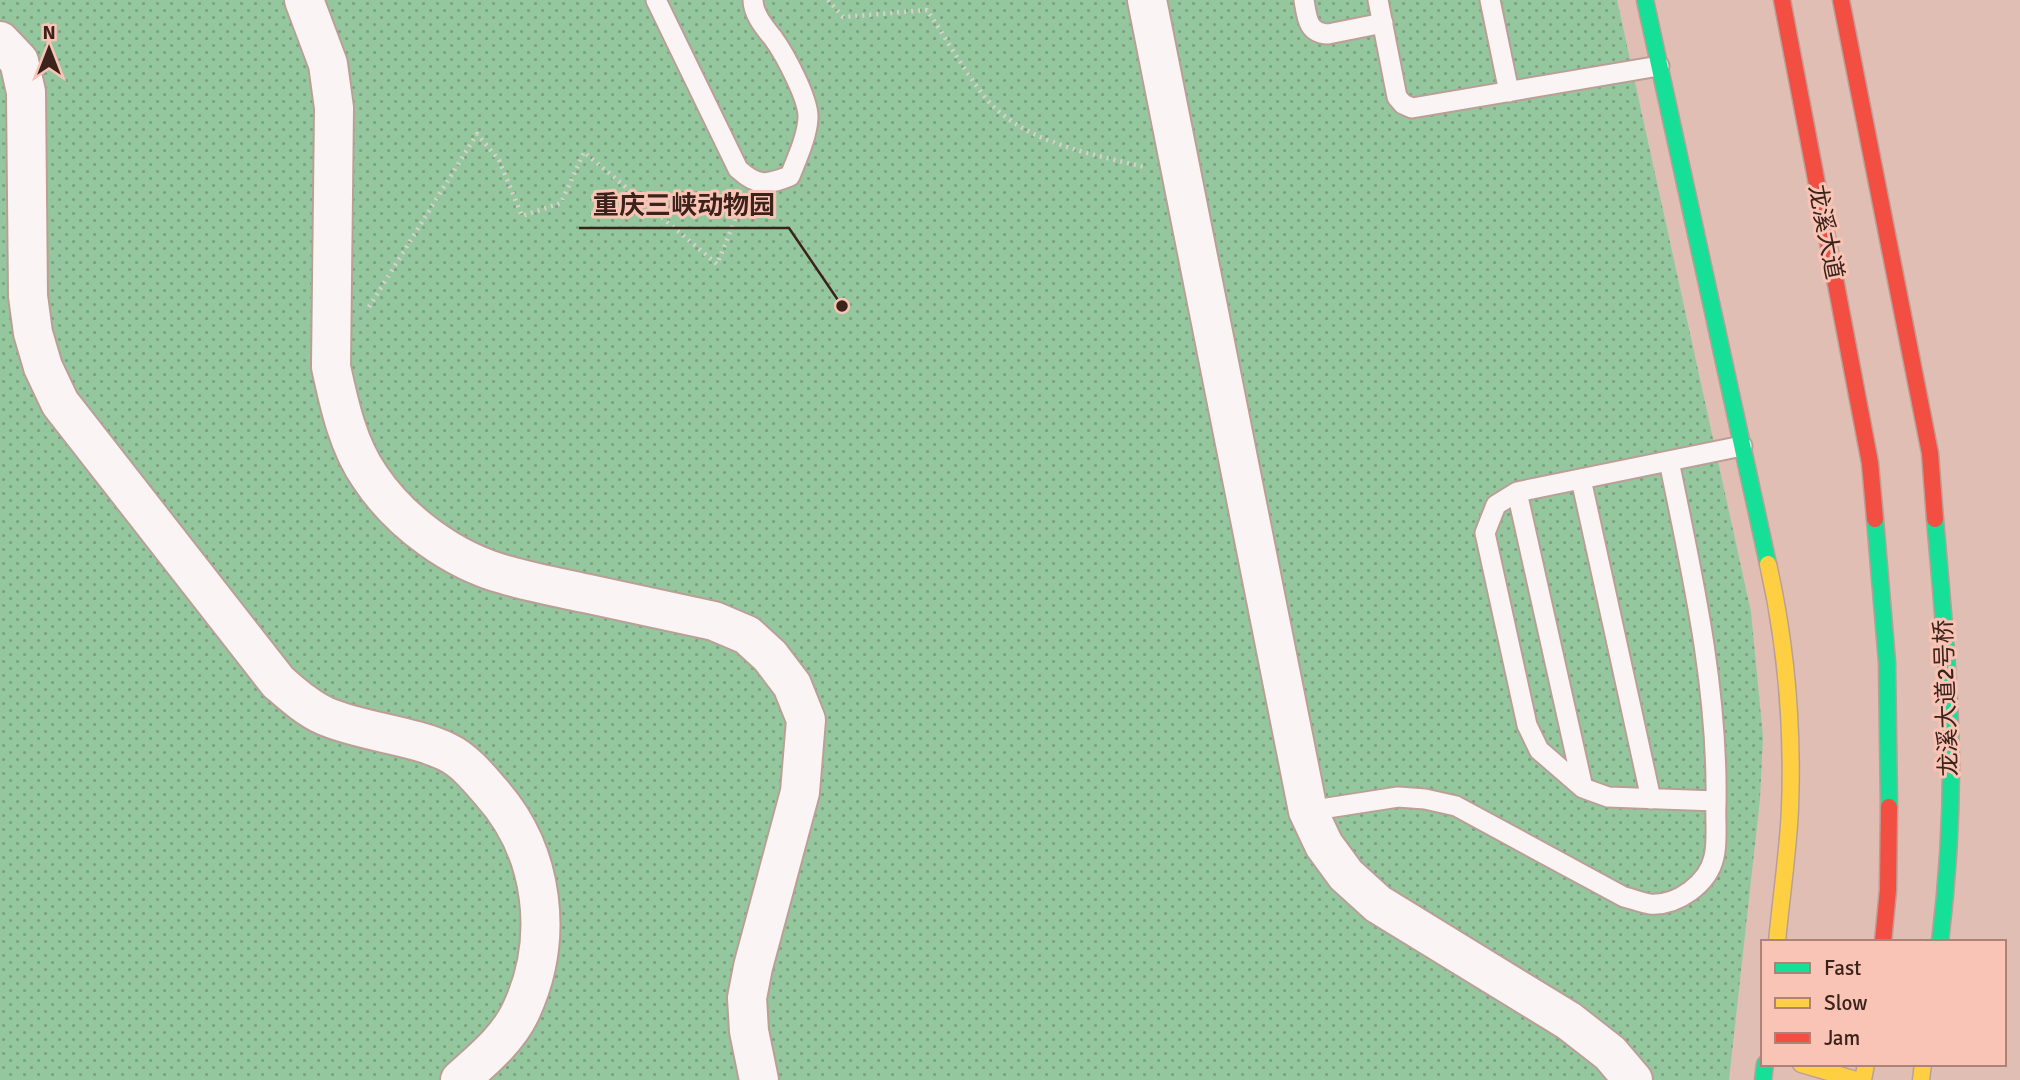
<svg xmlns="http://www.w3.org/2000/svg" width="2020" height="1080" font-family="Signika,'Noto Sans SC',sans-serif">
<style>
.park{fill:url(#park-dots)}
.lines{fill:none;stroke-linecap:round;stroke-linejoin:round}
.lane-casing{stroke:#bb9f97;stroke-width:23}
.street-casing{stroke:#bb9f97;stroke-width:42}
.fast-casing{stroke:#bb9f97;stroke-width:19}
.slow-casing{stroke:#bb9f97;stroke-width:19}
.jam-casing{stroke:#bb9f97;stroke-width:19}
.path{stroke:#dacfcb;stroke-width:4.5;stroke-dasharray:2 5;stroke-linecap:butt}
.lane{stroke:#faf5f4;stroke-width:19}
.street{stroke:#faf5f4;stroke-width:38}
.fast{stroke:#16e098;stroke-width:16}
.slow{stroke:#ffcf43;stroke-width:16}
.jam{stroke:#f24e42;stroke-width:16}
.labels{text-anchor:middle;stroke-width:6;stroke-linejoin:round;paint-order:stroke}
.street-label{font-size:24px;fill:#3b221b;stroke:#f9c4b5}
.leader{fill:none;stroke:#3b221b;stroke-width:2.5}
.callout-dot{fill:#3b221b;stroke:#f9c4b5;stroke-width:2.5}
.callout-label{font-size:26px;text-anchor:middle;font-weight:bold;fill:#3b221b;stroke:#f9c4b5;stroke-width:6;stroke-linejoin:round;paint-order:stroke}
</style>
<defs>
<pattern id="park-dots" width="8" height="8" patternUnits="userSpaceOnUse" patternTransform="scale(1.75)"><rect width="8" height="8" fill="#95c79e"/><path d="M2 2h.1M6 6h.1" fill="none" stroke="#7ba180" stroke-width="1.8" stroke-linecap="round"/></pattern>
</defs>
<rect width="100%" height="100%" fill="#e1beb4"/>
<path class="park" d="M0,0H1617L1751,612L1763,737L1760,799L1729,1080H0Z"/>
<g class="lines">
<g class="lane-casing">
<path id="lane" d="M656,0L738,169C758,187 766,185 790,176C797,158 807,137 808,118C809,99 784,53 773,38C765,28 753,14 753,0
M1304,0C1307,17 1307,33 1328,34L1383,23
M1378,0L1397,97L1403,104L1412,108L1659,66
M1490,0L1509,92
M1581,479L1651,799
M1517,492L1583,788
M1716,801L1608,797L1583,788L1539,750L1527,725L1485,533L1496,505L1517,492L1742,446
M1308,811L1398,797L1425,799L1456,806L1624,897C1633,899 1642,903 1650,904C1677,906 1708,884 1714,857C1718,841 1715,820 1716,804C1718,687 1692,574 1669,461"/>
</g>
<g class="street-casing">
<path id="street" d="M304,0L328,64L334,108L331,367C339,404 348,446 370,477C400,522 453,561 506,575C533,583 561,588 589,594C631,603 672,612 714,621L747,635L770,656L792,685L806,720L800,792L753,967L747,998L749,1031L759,1080
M1147,0L1308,811L1324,845L1346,875L1378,904L1569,1021L1610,1053L1633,1080
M0,41L19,61L26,92L28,296L33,333L43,367L60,403L278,682C292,694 307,708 325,716C362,732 412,735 447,752C464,760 478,777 490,791C545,852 555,940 520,1013C507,1040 482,1060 460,1080"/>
</g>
<g class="fast-casing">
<path id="fast" d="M1645,0L1768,564
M1875,519L1887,662L1889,807
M1935,519C1942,601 1950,683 1951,765C1951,824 1947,884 1940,942
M1763,1080L1765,1064"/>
</g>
<g class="slow-casing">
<path id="slow" d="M1768,564C1786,643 1793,727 1790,809C1788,853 1781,898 1777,942
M1801,1064L1856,1080
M1863,1080L1866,1064
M1921,1080L1923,1064"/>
</g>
<g class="jam-casing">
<path id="jam" d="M1782,0L1870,463L1875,519
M1841,0L1930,453L1935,519
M1883,942L1888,890L1889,807"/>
</g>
<path class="path" d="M828,0L843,17L927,10C946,38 963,69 984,96C1022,143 1089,153 1144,167
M369,307L477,134L499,160L522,216L561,203L584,152L717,264L742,203"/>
<use href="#lane" class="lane"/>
<use href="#street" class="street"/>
<use href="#fast" class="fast"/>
<use href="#slow" class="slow"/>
<use href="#jam" class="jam"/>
</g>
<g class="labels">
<g class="street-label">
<text transform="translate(1826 232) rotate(79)" y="8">龙溪大道</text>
<text transform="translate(1946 698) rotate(-92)" y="8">龙溪大道2号桥</text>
</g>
</g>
<path class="leader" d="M842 306L789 228H579"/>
<circle class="callout-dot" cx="842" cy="306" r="7"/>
<g class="callout-label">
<text x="684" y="214">重庆三峡动物园</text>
</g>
<rect x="1761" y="940" width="245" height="126" fill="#f9c4b5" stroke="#ad8377" stroke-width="2"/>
<rect x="1775" y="963" width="35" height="10" fill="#16e098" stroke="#ad8377" stroke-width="2"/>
<text x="1824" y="975" font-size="21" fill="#3b221b">Fast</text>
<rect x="1775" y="998" width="35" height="10" fill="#ffcf43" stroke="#ad8377" stroke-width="2"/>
<text x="1824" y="1010" font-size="21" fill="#3b221b">Slow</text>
<rect x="1775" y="1033" width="35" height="10" fill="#f24e42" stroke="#ad8377" stroke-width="2"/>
<text x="1824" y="1045" font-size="21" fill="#3b221b">Jam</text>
<g transform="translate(49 49)" stroke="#f9c4b5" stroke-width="5" paint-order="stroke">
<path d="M0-5L12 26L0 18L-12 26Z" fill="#3b221b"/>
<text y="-10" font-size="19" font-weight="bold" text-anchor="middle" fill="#3b221b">N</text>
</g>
</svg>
